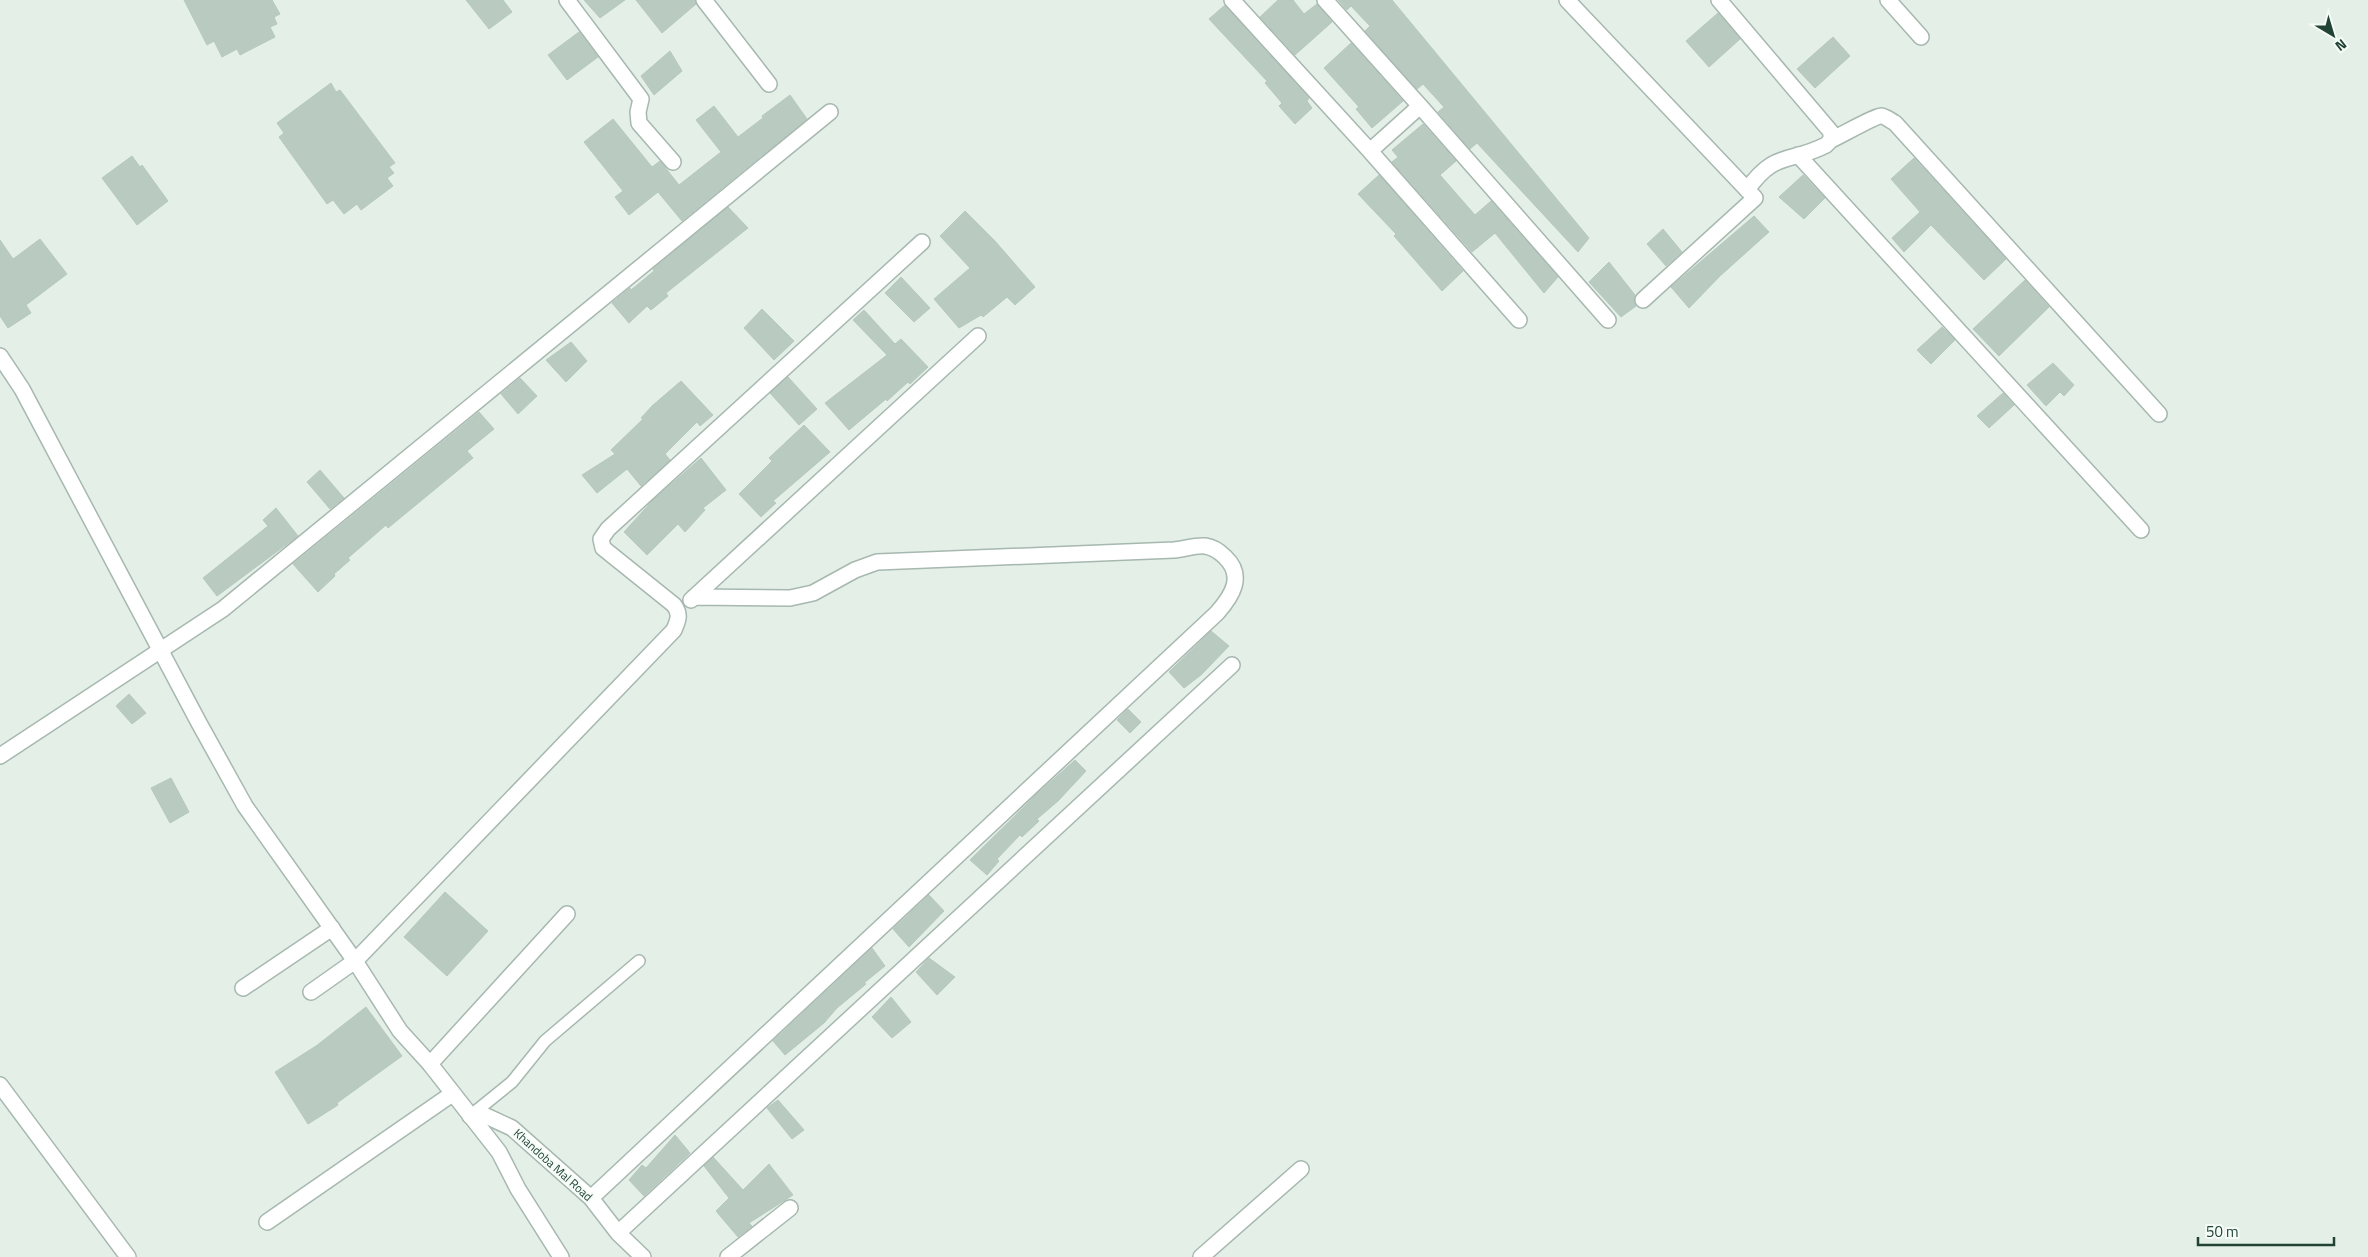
<svg xmlns="http://www.w3.org/2000/svg" width="2368" height="1257" font-family="'Titillium Web',sans-serif">
<style>
.building{fill:#b9cac1;stroke:#b6c9be}
.lines{fill:none;stroke-linecap:round;stroke-linejoin:round}
.service-casing{stroke:#a6b8af;stroke-width:14}
.minor-casing{stroke:#a6b8af;stroke-width:18}
.tertiary-casing{stroke:#a6b8af;stroke-width:18}
.service{stroke:#fff;stroke-width:11}
.minor{stroke:#fff;stroke-width:15}
.tertiary{stroke:#fff;stroke-width:15}
.labels{text-anchor:middle;stroke-width:4;stroke-linejoin:round;paint-order:stroke}
.street-label{font-size:12px;fill:#214335;stroke:#f5fbf7}
</style>
<rect width="100%" height="100%" fill="#e4efe8"/>
<path class="building" d="M184,0H272L280,14L274,17L277,24L270,27L275,37L240,55L237,49L222,57L214,41L207,45Z
M466,0H503L512,12L489,29Z
M584,0H625L600,18Z
M636,0H695L696,4L662,33Z
M1278,0H1293L1304,14L1317,4L1332,22L1295,55L1260,17Z
M1338,0H1392L1589,238L1578,252L1477,143L1470,149L1438,112L1444,107L1423,84L1417,89L1365,31L1370,26L1351,6L1347,10Z
M1225,5L1309,98L1307,101L1312,108L1295,124L1279,106L1282,103L1265,83L1267,81L1209,19Z
M1718,13L1740,39L1709,67L1686,41Z
M579,32L598,57L567,80L548,55Z
M1833,37L1850,56L1815,88L1797,69Z
M1351,43L1403,101L1372,128L1356,109L1359,107L1324,68Z
M670,51L682,71L654,95L641,76Z
M331,83L336,92L340,90L395,163L389,167L394,173L387,178L393,186L361,210L357,204L344,214L333,200L327,204L279,137L284,133L277,123Z
M790,95L807,119L682,221L658,192L629,215L615,197L623,191L584,142L613,119L652,167L660,161L679,185L721,152L696,120L714,106L738,137L763,118L762,116Z
M1423,124L1456,161L1440,175L1475,215L1491,201L1558,277L1544,293L1495,233L1472,252L1392,162L1398,157L1392,150Z
M132,156L140,167L142,165L168,201L137,225L102,178Z
M1914,158L2006,259L1984,280L1931,225L1904,252L1892,238L1920,212L1891,179Z
M1379,175L1463,271L1442,291L1394,236L1396,234L1358,194Z
M1803,175L1825,198L1804,219L1779,197Z
M728,207L748,228L666,293L668,296L651,310L647,306L629,323L612,303L630,288L631,290L654,271L653,269Z
M965,211L995,241L1035,287L1015,305L1007,297L983,317L981,315L959,328L934,299L970,268L940,236Z
M1754,216L1769,232L1720,276L1689,308L1671,287Z
M1663,229L1682,252L1666,266L1647,244Z
M40,239L67,274L26,305L31,313L8,328L0,316V240L13,259Z
M1609,262L1635,295L1634,302L1636,306L1621,317L1589,282Z
M901,277L930,308L914,322L885,293Z
M2025,280L2049,307L1999,356L1973,329Z
M762,309L794,341L774,360L744,328Z
M864,310L895,344L901,339L928,367L910,384L908,382L887,401L886,399L849,430L825,403L887,355L853,320Z
M1942,327L1955,340L1931,364L1917,350Z
M571,342L587,361L566,382L546,360Z
M2053,363L2074,385L2064,396L2060,392L2046,406L2027,385Z
M788,377L817,409L799,425L770,393Z
M520,378L537,396L518,414L501,394Z
M681,381L713,415L700,426L697,422L665,454L670,460L641,486L627,469L597,493L582,475L615,454L611,450L643,419L641,418L652,406Z
M2003,393L2014,405L1989,428L1977,416Z
M479,412L494,429L467,451L473,458L388,528L386,525L348,558L350,560L334,574L335,576L318,592L293,564Z
M804,425L830,452L773,501L776,503L761,517L739,494L772,461L769,458Z
M701,458L726,490L703,508L705,510L685,532L678,524L647,555L624,532L653,500Z
M320,470L344,498L330,509L307,482Z
M276,508L298,536L217,596L203,578L268,526L263,520Z
M1211,631L1229,646L1201,675L1184,688L1169,672Z
M129,694L146,713L132,724L116,706Z
M1128,709L1141,722L1130,733L1117,720Z
M1075,760L1086,771L1058,801L1037,819L1039,821L1022,837L1020,835L997,859L999,861L987,875L970,860L1037,794Z
M171,778L189,812L170,823L151,788Z
M445,892L488,931L447,976L404,937Z
M929,895L944,911L909,947L893,929Z
M872,948L885,966L864,983L866,984L837,1008L824,1023L785,1055L773,1041Z
M929,958L955,977L937,995L916,972Z
M891,997L911,1022L892,1038L872,1017Z
M366,1007L402,1056L337,1103L338,1105L308,1124L275,1072L316,1046Z
M778,1100L804,1130L792,1139L767,1108Z
M675,1135L690,1153L644,1196L629,1180L642,1165L646,1168Z
M713,1157L743,1190L769,1164L793,1195L749,1223L752,1226L738,1237L716,1211L729,1198L704,1166Z"/>
<g class="lines">
<g class="service-casing">
<path id="service" d="M470,1116L512,1082L545,1041L639,961"/>
</g>
<g class="minor-casing">
<path id="minor" d="M567,0L641,99L638,112L639,123L673,162
M704,0L769,84
M1232,0L1370,151L1420,106L1325,0
M1567,0L1755,198L1643,300
M1719,0L1831,132V140L1826,145C1789,164 1775,150 1747,190
M1888,0L1921,37
M1420,106L1608,320
M1831,140C1840,136 1875,116 1881,116C1885,116 1891,121 1895,123L2159,414
M1370,151L1519,320
M1798,155L2141,530
M691,600L978,336
M0,756L223,609L830,112
M243,988L332,928
M311,992L355,961L674,630C678,620 681,615 674,605L603,548L601,539L608,529L922,242
M430,1064L567,914
M0,1085L128,1257
M470,1116L484,1115L512,1128L591,1198L618,1233L643,1257
M591,1198L1217,613C1232,596 1245,576 1225,557C1220,552 1213,547 1205,546C1196,545 1184,549 1174,550L877,562L855,570L813,593L790,598L694,597
M267,1222L452,1094
M618,1233L1232,665
M728,1257L790,1208
M1201,1257L1301,1169"/>
</g>
<g class="tertiary-casing">
<path id="tertiary" d="M0,356L22,389L199,723L245,806L355,961L400,1031L430,1064L499,1152L518,1189L561,1257"/>
</g>
<use href="#service" class="service"/>
<use href="#minor" class="minor"/>
<use href="#tertiary" class="tertiary"/>
</g>
<g class="labels">
<g class="street-label">
<text transform="translate(553 1165) rotate(42)" y="4">Khandoba Mal Road</text>
</g>
</g>
<g transform="translate(2333 35) rotate(142)" stroke="#f5fbf7" stroke-width="4" paint-order="stroke">
<path d="M0-4L9 19L0 12L-9 19Z" fill="#214335"/>
<text y="-8" font-size="14" font-weight="bold" text-anchor="middle" fill="#214335">N</text>
</g>
<path d="M2198 1237v8h136v-8" fill="none" stroke="#214335" stroke-width="2.5"/>
<text x="2206" y="1237" font-size="15" fill="#214335" stroke="#f5fbf7" stroke-width="4" paint-order="stroke">50 m</text>
</svg>
